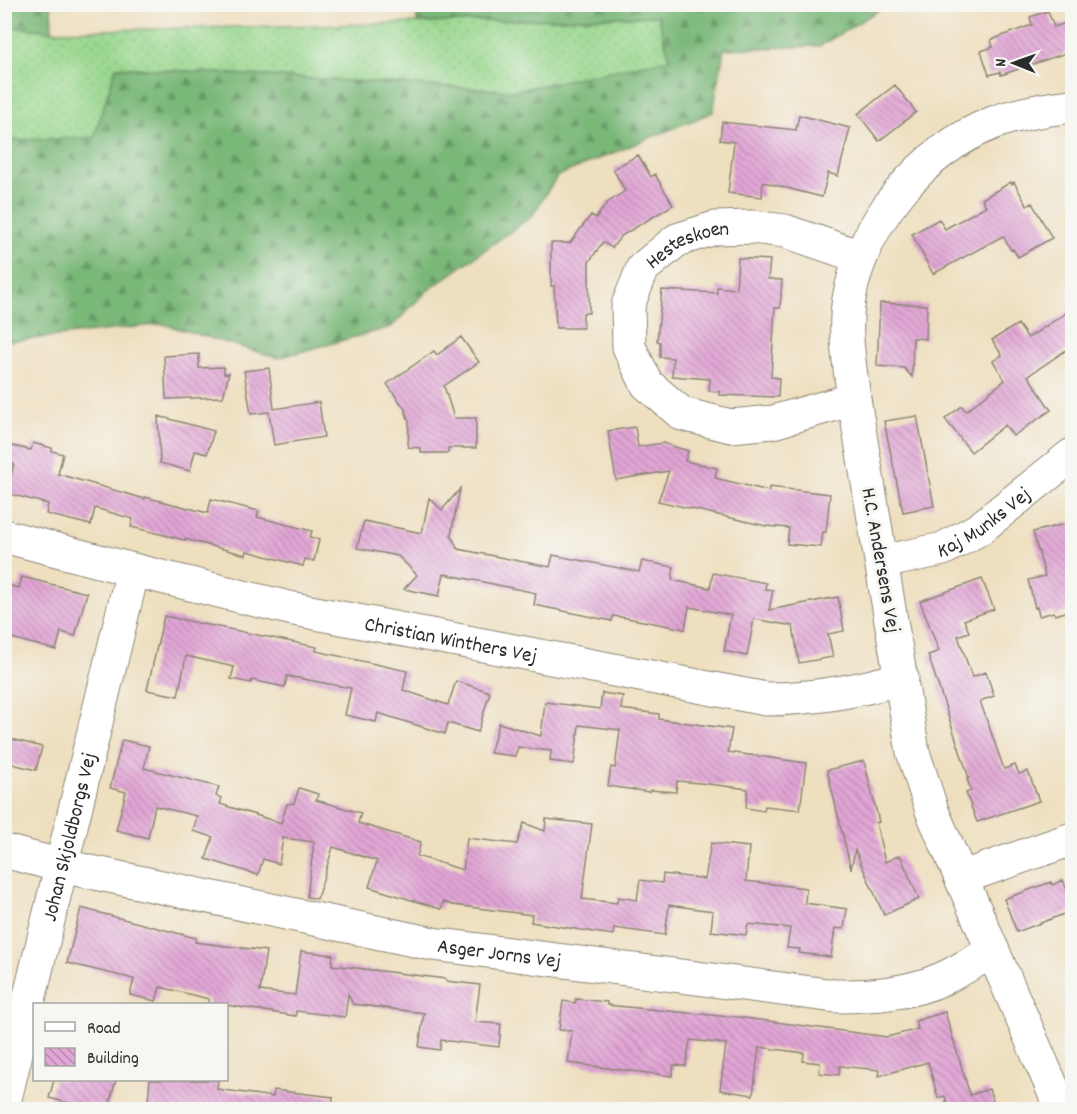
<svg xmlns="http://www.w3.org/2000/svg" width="1077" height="1114" font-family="Dekko,sans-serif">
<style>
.grass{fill:url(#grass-dots);stroke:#62815c;stroke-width:1.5}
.forest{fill:url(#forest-firs);stroke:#527252;stroke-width:1.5}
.building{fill:url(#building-back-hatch)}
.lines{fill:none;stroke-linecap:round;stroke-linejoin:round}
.minor-casing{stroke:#8c8575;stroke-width:35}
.minor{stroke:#fff;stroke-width:33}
.labels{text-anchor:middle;stroke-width:6;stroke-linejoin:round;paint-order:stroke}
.street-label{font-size:21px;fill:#2b2b2b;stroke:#f6f6f2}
</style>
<defs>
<pattern id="grass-dots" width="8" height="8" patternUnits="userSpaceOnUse" patternTransform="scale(1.5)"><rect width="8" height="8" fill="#98d78d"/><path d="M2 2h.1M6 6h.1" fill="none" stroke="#83b97a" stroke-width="1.8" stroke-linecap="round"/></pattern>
<pattern id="forest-firs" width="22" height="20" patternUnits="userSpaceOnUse" patternTransform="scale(1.5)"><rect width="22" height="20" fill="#7ab878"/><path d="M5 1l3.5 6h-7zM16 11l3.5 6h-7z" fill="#649663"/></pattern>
<pattern id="building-back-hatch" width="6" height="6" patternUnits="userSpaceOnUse" patternTransform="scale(1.5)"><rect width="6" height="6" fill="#e2a6d6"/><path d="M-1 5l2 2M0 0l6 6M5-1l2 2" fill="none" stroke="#b787ae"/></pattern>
</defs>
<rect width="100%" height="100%" fill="#f6f6f2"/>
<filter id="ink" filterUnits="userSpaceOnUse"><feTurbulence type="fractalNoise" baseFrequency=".0167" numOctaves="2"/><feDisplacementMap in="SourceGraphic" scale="12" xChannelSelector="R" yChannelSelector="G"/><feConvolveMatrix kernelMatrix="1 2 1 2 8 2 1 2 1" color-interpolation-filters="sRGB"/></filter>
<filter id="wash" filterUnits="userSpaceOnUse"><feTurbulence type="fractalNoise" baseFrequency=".008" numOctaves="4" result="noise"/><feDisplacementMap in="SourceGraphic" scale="24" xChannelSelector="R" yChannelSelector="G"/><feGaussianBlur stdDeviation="1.35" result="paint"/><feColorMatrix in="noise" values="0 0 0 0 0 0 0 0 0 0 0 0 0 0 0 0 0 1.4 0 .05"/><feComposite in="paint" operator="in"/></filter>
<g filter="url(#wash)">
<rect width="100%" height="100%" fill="#eedfbf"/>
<path class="grass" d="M658,16L670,60L514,91L116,67L95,138L5,140L4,26L52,31L417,23Z"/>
<path class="forest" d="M5,4L51,5L52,31L5,26Z
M416,5H887L820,46L724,49L713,112L557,176L532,216L427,291L391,327L278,358L163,324L5,342V140L94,138L116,67L514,91L670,59L658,16L417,23Z"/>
<g id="blocks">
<path class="building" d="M1048,11L1054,27L1072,21V51L1001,75L1000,72L989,75L981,51L993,47L991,40L1032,25L1030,17Z
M895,85L916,112L879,141L858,114Z
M799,115L850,128L838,176L828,173L822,197L763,182L762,197L728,193L734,142L720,140L722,122L796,130Z
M638,155L651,177L655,174L673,205L621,236L612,248L603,242L589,262V313H583V328H556L554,286H551V243H570L591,215L596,218L607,203L625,191L613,169Z
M1011,182L1012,184L1014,182L1027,206L1032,203L1052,238L1018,257L1013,249L1011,250L1003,236L933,274L912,234L939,219L945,229L986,206L982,199Z
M738,258L770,260L768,279L782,280L780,308H775L771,377L779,378L778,397L719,395L720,392L709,391L710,379L672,376L673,358L660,357V342L657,341L662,290L717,293V287L736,289Z
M880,303L927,305L926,339L913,338L912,377L904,368L877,366Z
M1072,309V346L1028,376L1051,410L1013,436L1005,425L971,452L945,419L962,406L966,411L1005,380L993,361L1002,355L992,340L1018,324L1028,338Z
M461,337L479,362L444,386L454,418H476V448H448V453H421V448L408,447L409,422L405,409L387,384L434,351L437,355Z
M199,354V368L224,367V374L229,373L223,397L166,399L164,356Z
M269,368L274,409L319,402L324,437L274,445L269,412L251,414L244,371Z
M158,416L214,431L207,454L195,451L190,471L160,463Z
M917,416L934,506L903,512L884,421Z
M635,427L638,447L663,443L688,451L685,461L717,468L715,478L769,491V487L830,494L826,532H823L821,547L787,544L789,528L766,526L658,501L669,471L616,480L608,431Z
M33,443L52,448V451L63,454L58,474L145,499V497L208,513L211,499L259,511L257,517L312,531L310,537L319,540L314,561L305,559L303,566L247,551L246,555L185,539V540L131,527L133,519L95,508L91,525L46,514L48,504L6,493L14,464L7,463L12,446L31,450Z
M460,489L451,535L458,549L550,567L553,555L639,572L642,561L674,567L672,580L710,588L713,573L766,583L765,589L773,590L769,610L838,597L844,631L828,634L833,657L799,663L793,626L754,619L747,656L724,651L731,615L689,607L685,629L627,618L613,616L612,621L534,605L536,593L444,574L439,596L404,589L417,575L398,556L357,548L364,521L422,533L429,498L442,510Z
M1072,522V610L1055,615L1054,612L1039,616L1037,607L1035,608L1028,580L1045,576L1033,532Z
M22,577L87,593L75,636L61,632L56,650L4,636V584L19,588Z
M982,579L994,609L964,620L969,632L958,636L972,677L986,672L994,696L980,701L1004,769L1015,765L1019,774L1028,771L1039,801L977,822L966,793L971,791L967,779L969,778L928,655L939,651L920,601Z
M164,616L317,647L316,651L407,671L403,690L448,705L456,681L490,692L478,732L448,723L445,734L378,713L376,722L345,715L351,688L287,676L285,687L252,680L251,683L231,679L234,667L186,656L178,696L147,690Z
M602,693L623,696L621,709L659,714V719L732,729L728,752L806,763L800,810L765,806L764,811L746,808L748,789L700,783L677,781L676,792L650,790L649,792L608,786L611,767L615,768L620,730L579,725L574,764L550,761L551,751L518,747L515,756L490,753L499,723L541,736L545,702L600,709Z
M4,737L42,747L36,770L4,762Z
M122,740L149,746L144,768L219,787L216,796L222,798L220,804L281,823L287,804L294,803L299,788L318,794L316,800L361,813L358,823L421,842L417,856L463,870L467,838L517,844L524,823L545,831L546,819L592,824L582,899L617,903L618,897L637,900L640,880L662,883L663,874L705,879L711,843L749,847L746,881L806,888L805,903L847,909L844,929L835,928L831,957L799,953L800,949L787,948L790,928L748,924L746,935L711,931L713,911L669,905L665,935L614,928L613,935L531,922L532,915L453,905L443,902L441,909L369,887L377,861L333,847L317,899L307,897L314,842L283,838L279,864L263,859L258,875L206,859L213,837L193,831L197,816L155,806L148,838L116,830L126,792L110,788Z
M864,761L879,822L876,823L885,862L900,855L919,899L884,915L855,850L851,869L827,770Z
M1063,880L1069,895L1072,894V911L1017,932L1004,899L1051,882L1052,885Z
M81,908L196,938L195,942L266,951L260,991L295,995L301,951L333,955L332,965L446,979V981L480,985L475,1022L501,1024L499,1047L441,1040L440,1050L419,1047L424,1013L353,1004L348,994L345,1017L296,1011V1016L226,1005H209V999L160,987L156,1001L130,995L134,979L67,963Z
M576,999L607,1002V1005L730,1017V1016L887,1037L918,1029L915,1021L945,1012L970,1095L989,1089L996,1110H938L937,1106L947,1103L945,1096L938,1098L928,1062L879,1076L880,1070L840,1066L839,1075L819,1073L820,1063L803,1061L804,1053L759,1047L753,1095L720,1090L726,1044L690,1040L686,1066L674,1065L672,1076L568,1063L572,1031L559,1030L563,1001L575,1003Z
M54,1080H116L108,1109L84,1103V1107L49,1098Z
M150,1080H218L217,1089L273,1097L274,1090L333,1097L332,1110H147Z"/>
</g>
</g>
<g filter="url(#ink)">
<use href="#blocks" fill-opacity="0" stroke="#8c8575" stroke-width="1.5"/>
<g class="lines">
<g class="minor-casing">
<g id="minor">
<path id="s1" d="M854,399L773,422L731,426L682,414L647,384L629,347L628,305L643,268L677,240L715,228L752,227L785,231L861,257"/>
<path id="s2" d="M4,536L133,570L289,608L766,699C812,699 858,691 902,678"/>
<path id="s3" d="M882,562L943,549L979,529L1072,455"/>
<path id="s4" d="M4,851L62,866L433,944L835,996C872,996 909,994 944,978C961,970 977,960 993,951"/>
<path d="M960,876L969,875L1072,839"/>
<path id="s5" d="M4,1103L133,570"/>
<path d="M1062,1110L932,811L913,752L854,399C850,366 843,332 849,299C863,222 920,152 993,123C1018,113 1046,109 1072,106"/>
</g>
</g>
<use href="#minor" class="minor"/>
</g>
</g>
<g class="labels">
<g class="street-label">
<text dy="7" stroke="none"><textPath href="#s1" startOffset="398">Hesteskoen</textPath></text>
<text dy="7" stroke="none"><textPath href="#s3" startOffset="111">Kaj Munks Vej</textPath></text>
<text transform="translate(882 560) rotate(80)" y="7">H.C. Andersens Vej</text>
<text dy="7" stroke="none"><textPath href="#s2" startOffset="459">Christian Winthers Vej</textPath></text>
<text dy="7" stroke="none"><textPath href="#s5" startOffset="274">Johan Skjoldborgs Vej</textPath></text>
<text dy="7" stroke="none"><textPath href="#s4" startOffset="506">Asger Jorns Vej</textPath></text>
</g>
</g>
<rect width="1077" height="1114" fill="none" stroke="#f6f6f2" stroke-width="24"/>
<rect x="33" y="1003" width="195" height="78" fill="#f6f6f2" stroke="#a5a5a2" stroke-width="1.5"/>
<rect x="45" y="1022" width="30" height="9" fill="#ffffff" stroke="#a5a5a2" stroke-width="1.5"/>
<text x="87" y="1033" font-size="18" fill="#2b2b2b">Road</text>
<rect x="45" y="1048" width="30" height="18" fill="url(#building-back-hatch)" stroke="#a5a5a2" stroke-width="1.5"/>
<text x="87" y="1063" font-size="18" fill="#2b2b2b">Building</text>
<g transform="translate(1014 63) rotate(271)" stroke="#f6f6f2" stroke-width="4.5" paint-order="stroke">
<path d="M0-4.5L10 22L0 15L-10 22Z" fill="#2b2b2b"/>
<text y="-9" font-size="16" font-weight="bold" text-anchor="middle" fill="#2b2b2b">N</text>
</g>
</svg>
